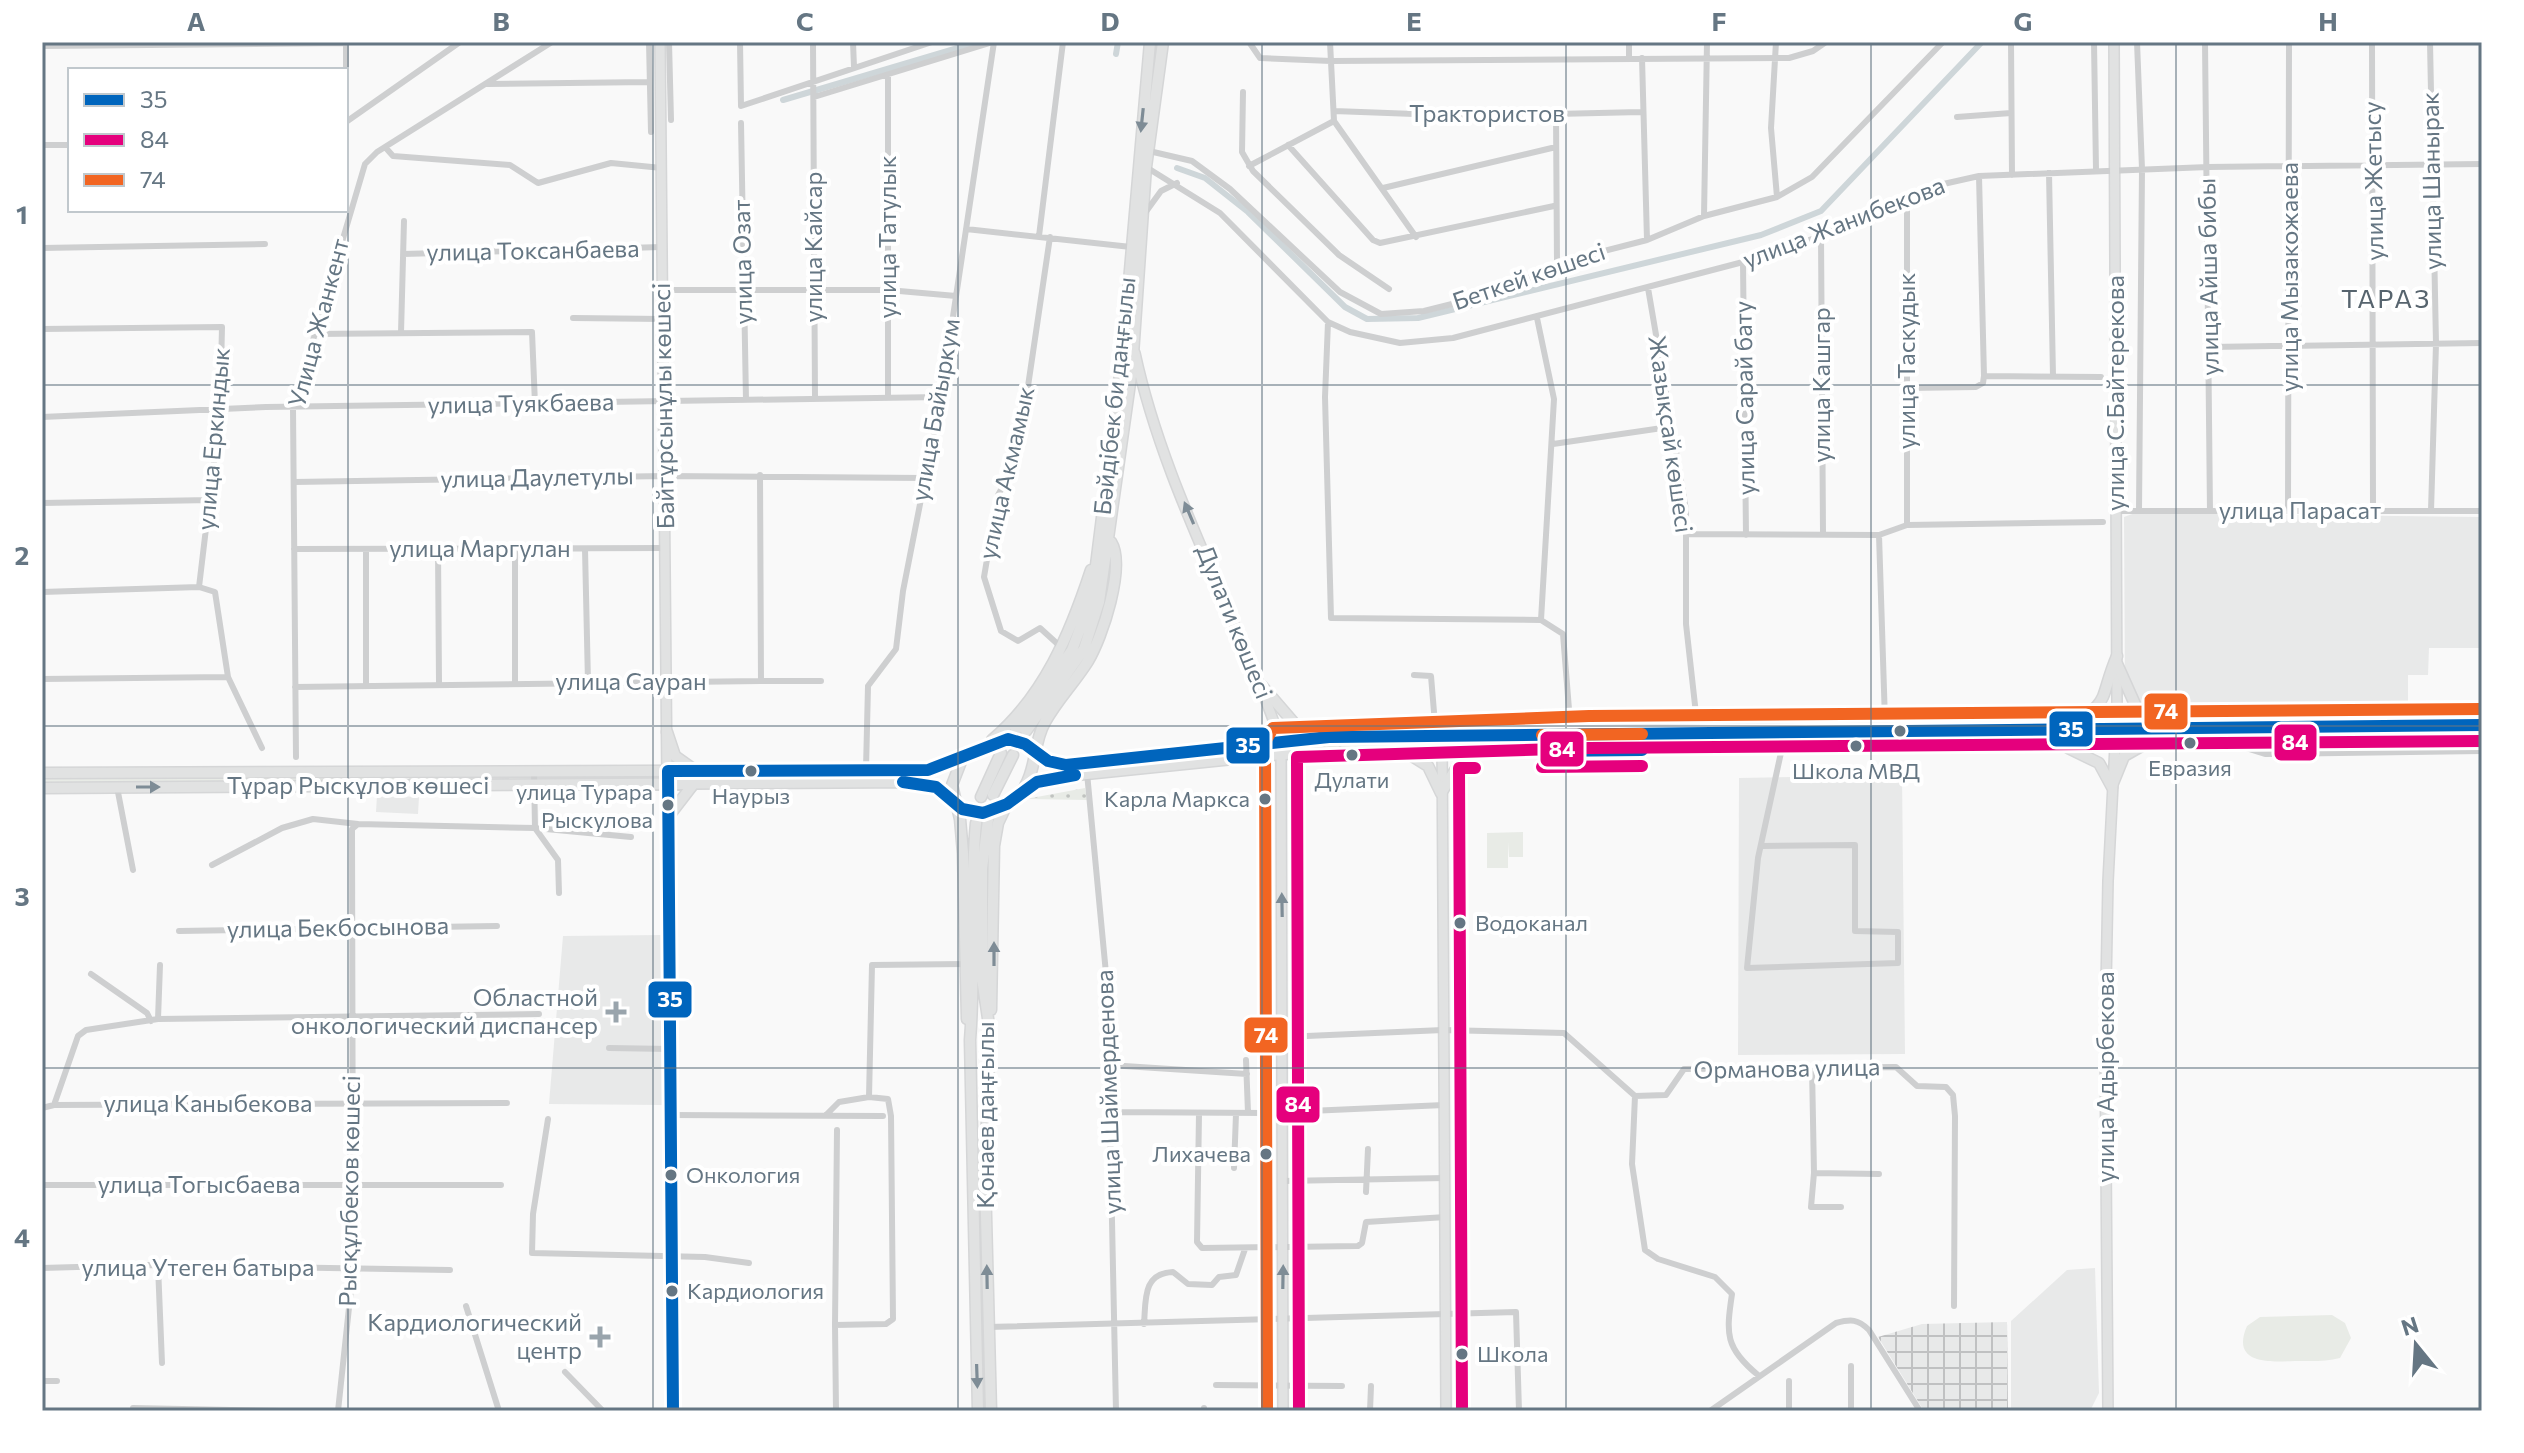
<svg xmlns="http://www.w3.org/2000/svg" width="2524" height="1453" font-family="Commissioner,sans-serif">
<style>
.built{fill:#e8e9e9}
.industrial{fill:url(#industrial-grid)}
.grass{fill:url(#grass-dots)}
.forest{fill:url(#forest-firs)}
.garden{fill:#e8ebe6}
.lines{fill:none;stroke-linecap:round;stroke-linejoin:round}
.canal{stroke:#ced6d9;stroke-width:6}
.secondary-casing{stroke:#d5d6d7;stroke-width:12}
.primary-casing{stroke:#d5d6d7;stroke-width:13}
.street{stroke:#cecfd0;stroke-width:6}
.secondary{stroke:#e1e2e2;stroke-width:9}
.primary{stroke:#e1e2e2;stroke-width:10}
.bus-1-casing{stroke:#fff;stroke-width:18}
.bus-2-casing{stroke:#fff;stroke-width:18}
.bus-3-casing{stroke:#fff;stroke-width:18}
.bus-1{stroke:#0065bd;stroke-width:12}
.bus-2{stroke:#e5007d;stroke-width:12}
.bus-3{stroke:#f26522;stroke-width:12}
.oneway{fill:#7e8c96}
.grid{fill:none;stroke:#657683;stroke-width:2;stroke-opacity:0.55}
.bus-dot{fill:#657683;stroke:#fff;stroke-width:3}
.poi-dot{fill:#99a4ac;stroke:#fff;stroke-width:3}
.labels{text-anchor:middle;stroke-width:8;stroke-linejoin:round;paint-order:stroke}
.bus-label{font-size:22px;fill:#657683;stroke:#fff}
.street-label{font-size:24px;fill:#657683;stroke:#fff}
.poi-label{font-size:24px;fill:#657683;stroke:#fff;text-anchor:end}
.neighbourhood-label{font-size:26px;letter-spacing:2px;fill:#57646e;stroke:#fff}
.line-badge{stroke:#fff;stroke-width:3}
.badge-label{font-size:22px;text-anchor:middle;font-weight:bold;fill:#fff}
.neatline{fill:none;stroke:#657683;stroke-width:3}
.grid-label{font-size:26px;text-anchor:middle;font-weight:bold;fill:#657683}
</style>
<defs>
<pattern id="industrial-grid" width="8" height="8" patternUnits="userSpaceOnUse" patternTransform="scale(2)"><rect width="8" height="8" fill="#e8e9e9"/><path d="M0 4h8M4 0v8" fill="none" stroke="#c0c1c2"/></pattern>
<pattern id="grass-dots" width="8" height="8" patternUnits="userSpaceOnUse" patternTransform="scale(2)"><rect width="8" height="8" fill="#e8ebe6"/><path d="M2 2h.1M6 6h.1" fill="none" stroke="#c0c3c0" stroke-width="1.8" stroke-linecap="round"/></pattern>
<pattern id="forest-firs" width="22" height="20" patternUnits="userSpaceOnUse" patternTransform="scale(2)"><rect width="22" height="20" fill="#e8ebe6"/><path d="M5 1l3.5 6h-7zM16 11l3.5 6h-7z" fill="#c0c3c0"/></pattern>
</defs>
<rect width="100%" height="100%" fill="#f9f9f9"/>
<path class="built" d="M2135,513L2482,517V648H2429L2428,675H2408V720L2182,722L2133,710L2125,694L2124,517Z
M1902,775L1905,1054L1738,1055L1739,778Z
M377,795L419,797L418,814L376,812Z
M661,935L662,1105L549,1104L563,936Z
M2095,1268L2099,1393L2090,1411H2011V1321L2067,1270Z"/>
<path class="industrial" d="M2007,1322L2008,1411H1924L1878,1337L1922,1324Z"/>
<path class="grass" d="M2482,730V735L2142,738V733Z
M2108,733V740L1816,743V736Z
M1792,736V743L1458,746V739Z
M1436,740V746L1298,748V742Z
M1085,788L1087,800L1026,799Z"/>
<path class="forest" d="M409,775H531V780H409Z
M400,776V782L42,784V779Z"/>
<path class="garden" d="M1523,832V857H1509L1508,842V868H1487V833Z
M2332,1315L2345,1323L2351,1338L2340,1358C2326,1362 2310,1361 2295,1361C2271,1362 2230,1365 2247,1326L2260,1317Z"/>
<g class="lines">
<path class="canal" d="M1116,54L1118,42
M783,100L978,42
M1177,168L1205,178L1248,212L1345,307L1367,319L1418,318L1761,235L1821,211L1982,42"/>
<g class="secondary-casing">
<path id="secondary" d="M660,42L673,1411
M1135,353C1164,488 1236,611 1281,742L1283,1411
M1442,736L1446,1411
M2108,1411L2105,1040L2108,881L2117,707L2114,42"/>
</g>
<g class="primary-casing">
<path id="primary" d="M2117,664L2138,711L2182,725
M1262,686L1294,723L1323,735
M2065,727C2113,702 2098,701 2117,656
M1016,730L1072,650L1092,597L1123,350L1150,42
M1026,731L1084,649L1099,602L1132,369L1146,167L1163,42
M667,732L675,756L696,771
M992,740C1044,696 1070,634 1091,570
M2068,748L2099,763L2112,787
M1412,756L1428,766L1441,793
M962,759L952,785L960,819L963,853L967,1019
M42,773L928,770C952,764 996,734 1017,740C1041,749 1034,762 1066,765L1329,737L2482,725
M2113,783L2124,756L2145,744
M1025,786C1037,766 1033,743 1045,722C1057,700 1075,682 1088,661C1102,638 1126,566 1111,542
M42,788L913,782L936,787L962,809L983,813L1007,804L1023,789L1037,782L1057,777L1282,754L2225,741L2482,742
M1441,793L1459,764L1475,756
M993,795L1013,755
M981,797L1001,753
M668,817L695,782
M988,820L982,869V978L990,1032L985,1177L991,1411
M976,823C969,895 976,968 970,1040L978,1411
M991,1010L994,846L998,823L1007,804"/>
</g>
<path class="street" d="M346,42V112
M649,42L651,132
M669,42L671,120
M740,42L741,106L932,42
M813,42L815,398
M853,42L854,67
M1249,42L1260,58L1331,61L1789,58L1813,51L1826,42
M1330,42L1334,121L1416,237
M1776,42L1771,128L1777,197
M2011,42L2012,175
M2094,42L2096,170
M2137,42L2142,169L2139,511
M2205,42L2210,511
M2372,42L2373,511
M2430,42L2436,344L2431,511
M42,46L346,43
M1642,58L1647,240
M1629,59V42
M487,84L649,82
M1243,92L1242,152L1253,171L1339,255L1389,289
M814,97L993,42
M1334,111L1468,116L1641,112
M1556,115L1557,263
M1957,117L2011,113
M346,122L460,42
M741,123L746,400
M42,145H70
M1288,145L1373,240L1380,243L1554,206
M385,147L393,156L510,165L538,183L611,163L662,168
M1149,151L1192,161L1230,189L1340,292L1381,314L1424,311L1504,291L1557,263L1647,240L1704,216L1777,197L1812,177L1943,42
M1249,166L1334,121
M1146,167L1220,213L1328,322L1350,332L1400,343L1453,338L1743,262L1821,236L1930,187L1979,176L2208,167L2482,164
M2049,173L2053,376
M1979,176L1984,376
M1383,188L1556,147
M1907,198V525
M1145,213L1161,191L1177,183
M1704,216L1707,42
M966,229L1131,247
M1039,236L1063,42
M1821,236L1823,533
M1050,237L1027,393L1009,476L998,495L984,577L1001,631L1018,641L1040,628L1062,648
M42,248L265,244
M403,254L662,247
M1743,262L1746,535
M1648,288L1686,510V624L1697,723
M663,290H888L956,296
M573,318L663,319
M1537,318L1554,399L1541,620L1563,634L1570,722
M1328,322L1325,397L1331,618L1541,620
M42,329L222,327L220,411L199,587
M401,333L404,221
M313,334L532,332L535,404
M2210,347L2482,343
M1984,376L2101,377
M1908,388L1976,387L1983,383L1984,376
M888,398V75
M42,417L266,407L941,397
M1553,444L1669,427
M294,482L665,476L924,478
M42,503L211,500
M2117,511H2482
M2288,511L2289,42
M1686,534L1879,535L1907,525L2103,522
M1879,535L1885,721
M294,549L665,548
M366,549V685
M438,549L439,683
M585,549L588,683
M42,592L199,587L215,592L228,677L262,748
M1414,675L1431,676L1435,724
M42,679L228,677
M761,681H821
M515,683V549
M295,687L761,681L760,475
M2259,724L2290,715L2482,714
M1375,736L1393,726L1454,724L1980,719L1996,720L2004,729
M2236,745L2265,754L2482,751
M296,757L293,408L365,164L377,152L552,42
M866,769L868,686L896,649L903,591L941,397L994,42
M1087,773L1107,984L1116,1411
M117,787L133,870
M1761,846L1855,845V931L1898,932V963L1747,968L1758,858L1782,748
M212,865L282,828L313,819L358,824
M559,893L558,860L535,828L631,837
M179,931L497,926
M91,974L147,1013L151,1021
M158,1019L160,965
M1284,1037L1443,1030L1564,1033L1635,1096L1666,1095L1684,1069L1896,1067L1917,1086L1946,1087L1953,1095L1955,1116L1954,1306
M609,1048L670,1049
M1246,1060L1248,1113
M1109,1065L1247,1074
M1812,1068L1814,1173L1879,1174
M1635,1096L1632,1164L1645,1250L1658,1259L1715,1277L1732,1294C1726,1334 1725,1348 1758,1375
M54,1105L507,1103
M42,1108L54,1105L78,1036L86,1030L158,1019L539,1014
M1110,1112L1264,1113L1444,1105
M1199,1114L1197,1242L1202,1248L1358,1246L1362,1243L1366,1222L1446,1217
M671,1115L883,1116
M826,1115L839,1102L869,1097L872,965L964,964
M548,1119L533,1214L532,1253L705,1257L749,1263
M1234,1168L1236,1114
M1814,1173L1811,1207H1841
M1283,1181L1445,1178
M42,1185H501
M1366,1192L1368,1149
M158,1266L162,1363
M42,1268L147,1265L450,1270
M466,1306L499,1411
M1144,1324C1146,1301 1142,1273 1173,1272L1188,1284L1212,1285L1219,1277L1236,1275L1245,1249
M835,1325L837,1130
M988,1327L1516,1312L1519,1411
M1851,1366V1411
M565,1372L603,1411
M42,1381H57
M1216,1385L1342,1386
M133,1408L281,1411
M338,1411L353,1270L352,829L358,824L535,828L534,771
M836,1411L835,1325L886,1324L893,1319L891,1116L888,1099L869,1097
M1204,1411V1408
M1370,1411L1371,1386
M1710,1411L1836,1323C1851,1319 1858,1319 1869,1330L1920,1411
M1789,1411V1381"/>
<use href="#secondary" class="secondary"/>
<use href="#primary" class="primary"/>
<g class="bus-1-casing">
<path id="bus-1" d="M1542,751L1642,750
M903,782L936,787L962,809L983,813L1007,804L1037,782L1075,775
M673,1411L668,771L928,770L1008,739L1025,744L1048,761L1066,765L1329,737L2482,725"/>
</g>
<g class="bus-2-casing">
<path id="bus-2" d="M1542,767L1642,766
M1299,1411L1297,757L1589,748L2482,741
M1462,1411L1459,768H1475"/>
</g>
<g class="bus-3-casing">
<path id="bus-3" d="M1542,735L1642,734
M1267,1411L1265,742L1273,728L1589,716L2482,709"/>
</g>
<use href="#bus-1" class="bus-1"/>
<use href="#bus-2" class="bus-2"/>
<use href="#bus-3" class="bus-3"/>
</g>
<defs><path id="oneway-solid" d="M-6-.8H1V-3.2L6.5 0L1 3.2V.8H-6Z" transform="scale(2)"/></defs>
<g class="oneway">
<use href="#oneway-solid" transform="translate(1142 120) rotate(96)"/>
<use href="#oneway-solid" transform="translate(1189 513) rotate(-113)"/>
<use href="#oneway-solid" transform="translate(148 787)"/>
<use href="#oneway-solid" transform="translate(1282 905) rotate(-91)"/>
<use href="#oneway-solid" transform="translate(994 954) rotate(-90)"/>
<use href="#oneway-solid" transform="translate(987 1277) rotate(-91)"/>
<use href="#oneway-solid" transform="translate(1283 1277) rotate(-89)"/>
<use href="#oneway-solid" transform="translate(977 1376) rotate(88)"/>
</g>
<path class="grid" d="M348,42V1411M653,42V1411M958,42V1411M1262,42V1411M1566,42V1411M1871,42V1411M2176,42V1411M42,385H2482M42,726H2482M42,1068H2482"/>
<g class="bus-dot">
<circle cx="1900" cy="731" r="7"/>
<circle cx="2190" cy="743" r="7"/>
<circle cx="1856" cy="746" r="7"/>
<circle cx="1352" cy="755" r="7"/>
<circle cx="751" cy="771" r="7"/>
<circle cx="1265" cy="799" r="7"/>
<circle cx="668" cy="805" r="7"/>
<circle cx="1460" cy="923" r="7"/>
<circle cx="1266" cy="1154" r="7"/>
<circle cx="671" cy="1175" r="7"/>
<circle cx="672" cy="1291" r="7"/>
<circle cx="1462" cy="1354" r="7"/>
</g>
<g class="poi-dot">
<path d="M612 1000h8v8h8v8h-8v8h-8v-8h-8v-8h8z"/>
<path d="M596 1325h8v8h8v8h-8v8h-8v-8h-8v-8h8z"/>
</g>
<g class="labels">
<g class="bus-label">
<text x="2190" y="776">Евразия</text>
<text x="1856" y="779">Школа МВД</text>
<text x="1352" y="788">Дулати</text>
<text x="653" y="800" text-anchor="end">улица Турара<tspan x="653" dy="28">Рыскулова</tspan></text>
<text x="751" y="804">Наурыз</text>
<text x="1250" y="807" text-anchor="end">Карла Маркса</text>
<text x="1475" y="931" text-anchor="start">Водоканал</text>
<text x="1251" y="1162" text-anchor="end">Лихачева</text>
<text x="686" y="1183" text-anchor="start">Онкология</text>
<text x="687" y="1299" text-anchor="start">Кардиология</text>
<text x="1477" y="1362" text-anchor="start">Школа</text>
</g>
<g class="street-label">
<text x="1487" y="122">Трактористов</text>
<text transform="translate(2374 181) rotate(-91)" y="8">улица Жетысу</text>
<text transform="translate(2432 181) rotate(-91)" y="8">улица Шанырак</text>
<text transform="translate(1844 223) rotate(-21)" y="8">улица Жанибекова</text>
<text transform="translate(888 237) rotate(-90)" y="8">улица Татулык</text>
<text transform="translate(814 247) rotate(-90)" y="8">улица Кайсар</text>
<text transform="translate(533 251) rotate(-1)" y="8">улица Токсанбаева</text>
<text transform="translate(743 262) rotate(-91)" y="8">улица Озат</text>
<text transform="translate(1529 277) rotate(-19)" y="8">Беткей көшесі</text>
<text transform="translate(2209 277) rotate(-91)" y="8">улица Айша бибы</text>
<text transform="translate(2290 277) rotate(-90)" y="8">улица Мызакожаева</text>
<text transform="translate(319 323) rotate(-75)" y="8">Улица Жанкент</text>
<text transform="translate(1907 361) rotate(-90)" y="8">улица Таскудык</text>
<text transform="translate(1822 385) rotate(-90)" y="8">улица Кашгар</text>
<text transform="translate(2116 393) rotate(-90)" y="8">улица С.Байтерекова</text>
<text transform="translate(1115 396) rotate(-84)" y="8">Бәйдібек би даңғылы</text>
<text transform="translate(1745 398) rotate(-91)" y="8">улица Сарай бату</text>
<text transform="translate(521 404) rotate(-1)" y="8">улица Туякбаева</text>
<text transform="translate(664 406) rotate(-91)" y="8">Байтұрсынұлы көшесі</text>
<text transform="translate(936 410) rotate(-80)" y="8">улица Байыркум</text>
<text transform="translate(1670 434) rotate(82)" y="8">Жазықсай көшесі</text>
<text transform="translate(214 439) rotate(-85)" y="8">улица Еркиндык</text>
<text transform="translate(1007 473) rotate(-77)" y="8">улица Акмамык</text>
<text transform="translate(537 478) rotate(-1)" y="8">улица Даулетулы</text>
<text x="2300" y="519">улица Парасат</text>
<text x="480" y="557">улица Маргулан</text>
<text transform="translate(1234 622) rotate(68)" y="8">Дулати көшесі</text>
<text x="631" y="690">улица Сауран</text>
<text x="358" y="794">Тұрар Рыскұлов көшесі</text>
<text transform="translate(338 928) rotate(-1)" y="8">улица Бекбосынова</text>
<text transform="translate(1787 1069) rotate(-1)" y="8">Орманова улица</text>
<text transform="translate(2106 1077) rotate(-90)" y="8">улица Адырбекова</text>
<text transform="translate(1109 1092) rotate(-92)" y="8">улица Шаймерденова</text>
<text x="208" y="1112">улица Каныбекова</text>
<text transform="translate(986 1115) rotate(-90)" y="8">Қонаев даңғылы</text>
<text x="199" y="1193">улица Тогысбаева</text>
<text transform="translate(350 1191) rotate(-89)" y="8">Рысқұлбеков көшесі</text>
<text x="198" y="1276">улица Утеген батыра</text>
</g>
<g class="poi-label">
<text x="598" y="1006">Областной<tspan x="598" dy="28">онкологический диспансер</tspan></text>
<text x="582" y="1331">Кардиологический<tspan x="582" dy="28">центр</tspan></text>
</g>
<g class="neighbourhood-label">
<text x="2386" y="308">ТАРАЗ</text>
</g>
</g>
<g class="line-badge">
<rect x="2143" y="692" width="46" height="39" rx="8" fill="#f26522"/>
<rect x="2048" y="710" width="46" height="38" rx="8" fill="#0065bd"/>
<rect x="2273" y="723" width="45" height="39" rx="8" fill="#e5007d"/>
<rect x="1225" y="726" width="46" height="39" rx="8" fill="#0065bd"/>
<rect x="1539" y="730" width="46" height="38" rx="8" fill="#e5007d"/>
<rect x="647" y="980" width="46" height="39" rx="8" fill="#0065bd"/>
<rect x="1243" y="1016" width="46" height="38" rx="8" fill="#f26522"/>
<rect x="1275" y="1085" width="46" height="39" rx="8" fill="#e5007d"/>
</g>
<g class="badge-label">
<text x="2166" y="719">74</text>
<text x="2071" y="737">35</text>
<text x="2295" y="750">84</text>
<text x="1248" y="753">35</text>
<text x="1562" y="757">84</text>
<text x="670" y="1007">35</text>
<text x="1266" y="1043">74</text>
<text x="1298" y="1112">84</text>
</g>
<rect width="2524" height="1453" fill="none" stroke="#ffffff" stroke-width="88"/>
<rect x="68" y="68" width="280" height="144" fill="#ffffff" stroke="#c1c8cd" stroke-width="2"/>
<rect x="84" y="94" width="40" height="12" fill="#0065bd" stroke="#c1c8cd" stroke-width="2"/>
<text x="140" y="108" font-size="24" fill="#657683">35</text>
<rect x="84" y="134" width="40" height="12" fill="#e5007d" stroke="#c1c8cd" stroke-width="2"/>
<text x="140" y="148" font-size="24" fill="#657683">84</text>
<rect x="84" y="174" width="40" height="12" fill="#f26522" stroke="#c1c8cd" stroke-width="2"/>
<text x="140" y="188" font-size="24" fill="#657683">74</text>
<g transform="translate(2416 1345) rotate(342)" stroke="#ffffff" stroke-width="6" paint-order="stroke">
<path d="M0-6L14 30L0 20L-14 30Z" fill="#657683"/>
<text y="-12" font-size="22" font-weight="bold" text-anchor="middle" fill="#657683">N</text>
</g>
<rect x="44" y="44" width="2436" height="1365" class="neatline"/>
<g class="grid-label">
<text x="196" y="31">A</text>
<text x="501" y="31">B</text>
<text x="805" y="31">C</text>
<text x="1110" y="31">D</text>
<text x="1414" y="31">E</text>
<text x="1719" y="31">F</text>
<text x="2023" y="31">G</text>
<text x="2328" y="31">H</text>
<text x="22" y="224">1</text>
<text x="22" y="565">2</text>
<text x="22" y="906">3</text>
<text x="22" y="1247">4</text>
</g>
</svg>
